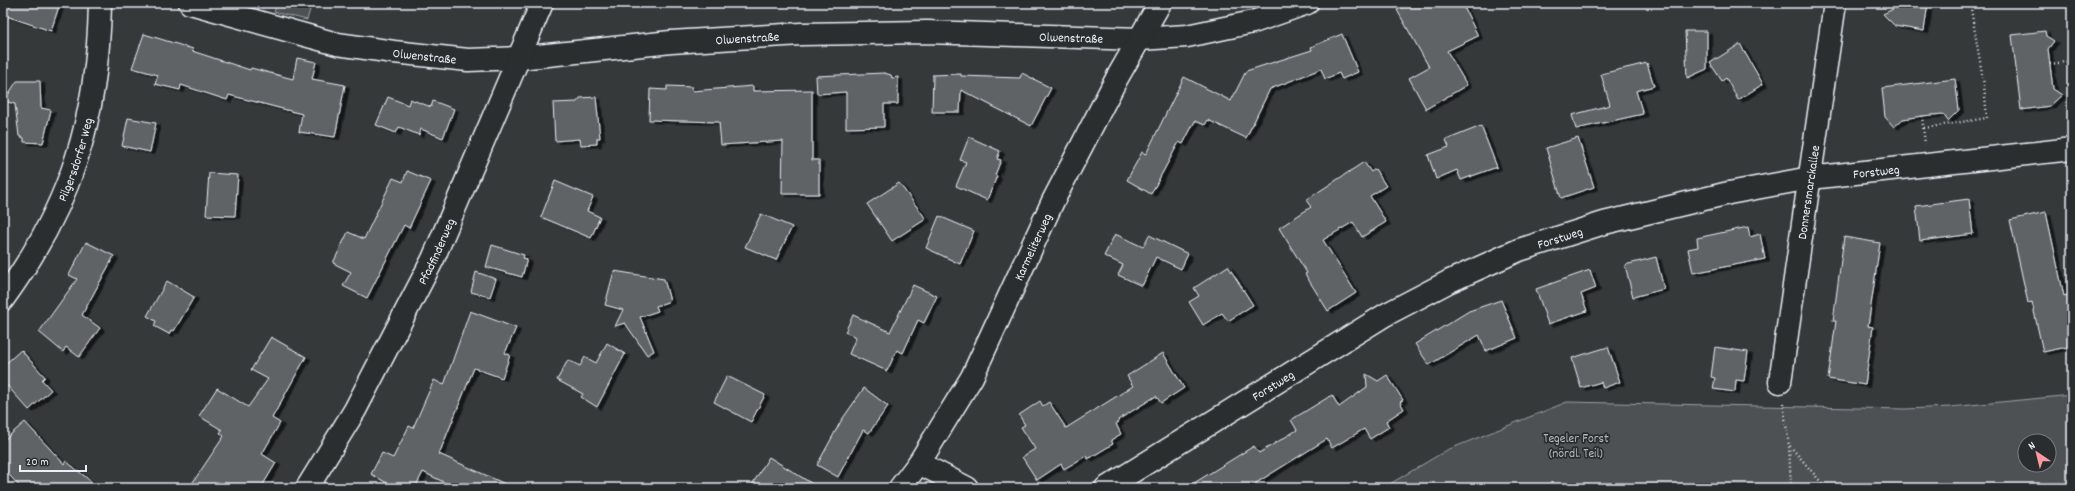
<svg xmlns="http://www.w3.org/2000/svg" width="2075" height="491" font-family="Dekko,sans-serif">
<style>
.green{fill:#4d5152;stroke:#9aa1a5;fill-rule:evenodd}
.building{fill:#5f6365;stroke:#e8f1f8;filter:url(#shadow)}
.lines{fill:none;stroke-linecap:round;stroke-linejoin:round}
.street-casing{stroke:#e8f1f8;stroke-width:25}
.path{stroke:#e8f1f8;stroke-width:2.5;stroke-dasharray:1 3;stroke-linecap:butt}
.street{stroke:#2a2d2e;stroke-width:22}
.labels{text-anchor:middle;stroke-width:3.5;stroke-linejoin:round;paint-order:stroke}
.street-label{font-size:13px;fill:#e8f1f8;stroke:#2a2d2e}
.park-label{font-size:13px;fill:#b2b9be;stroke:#2a2d2e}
</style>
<defs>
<filter id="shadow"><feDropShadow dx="4.5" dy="2.5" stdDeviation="0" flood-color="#0009"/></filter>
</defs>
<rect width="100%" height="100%" fill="#35393a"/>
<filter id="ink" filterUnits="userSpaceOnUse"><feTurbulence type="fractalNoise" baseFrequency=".025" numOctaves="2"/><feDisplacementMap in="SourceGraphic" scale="8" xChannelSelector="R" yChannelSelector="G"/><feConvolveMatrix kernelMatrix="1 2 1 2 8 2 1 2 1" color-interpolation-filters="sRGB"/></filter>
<g filter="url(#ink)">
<path class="green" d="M277,3H312L307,20L274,12Z
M2072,395V488H1383L1447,450L1567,402L1905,409L1950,407ZM2025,441H2049V465H2025Z"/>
<path class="building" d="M3,3H60L51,31L3,15Z
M1410,3H1462L1478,36L1447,51L1467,85L1426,109L1409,78L1429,67L1397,10Z
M1894,3H1928L1924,31L1895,26L1883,14L1893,9Z
M1685,31H1707V69L1687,78Z
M2045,31L2046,36L2054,41L2048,49L2053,89L2062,95L2050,106L2021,110L2012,35Z
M144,34L193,49L192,51L250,70L251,68L293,79L297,58L316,62L312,79L345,85L335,137L299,132L302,114L229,95L227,100L181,85L180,90L155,84L158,75L132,68Z
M1342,34L1358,72L1342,79L1339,73L1325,79L1321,69L1270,89L1246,138L1208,120L1205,125L1195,121L1183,144L1179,142L1151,194L1127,180L1142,152L1146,154L1184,77L1231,101L1246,71L1312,50L1311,47Z
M1740,44L1763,84L1738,100L1726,78L1722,81L1710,63Z
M1647,63L1654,86L1636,91L1643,114L1576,129L1572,115L1610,105L1601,74Z
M884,73L891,75L892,78L898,77V104H884V127L846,128V92L817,94L816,76Z
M1022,73L1051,88L1031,126L961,90L960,112H932L933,76L932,75L961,74V76L1020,78Z
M1955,79L1959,110L1948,121L1943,114L1922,116L1903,119L1894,127L1885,117L1882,88Z
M17,81H40L41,108L51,110L43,143L24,142V138L19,136L15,104L4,101Z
M667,86L692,87V91L753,86V91L812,90V160H819V194H782L783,141L721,145L719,122L649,120L650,89L667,90Z
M388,97L408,105L410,99L431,107L433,101L454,109L443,138L421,129L419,135L399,127L396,133L376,125Z
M596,97L600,138H597V144L581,145L580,139L555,141L553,103L577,102L580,98Z
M128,118L156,123L150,152L122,146Z
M1481,126L1497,167L1461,180L1457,170L1436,179L1428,155L1449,147L1446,140Z
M969,137L1000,151L997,159L1001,160L995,175L997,176L987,200L956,186L966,162L960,160Z
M1578,138L1594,187L1561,198L1546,148Z
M1364,162L1371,172L1375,169L1386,186L1370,196L1386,222L1362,237L1353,222L1323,240L1356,293L1328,311L1305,274L1307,273L1279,228L1311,207L1306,200Z
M407,171L431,181L409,228L404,225L367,298L343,286L351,272L333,263L348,232L364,239L393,178L403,182Z
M209,173L238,175L235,216L206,215Z
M555,181L593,197L587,211L600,217L591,238L541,217Z
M899,183L926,219L892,241L867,204Z
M1969,199L1973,234L1920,241L1916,206Z
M2046,212L2064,296L2068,295L2072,316V346L2043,352L2032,302L2028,303L2010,220Z
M761,214L792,227L776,260L745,247Z
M939,216L974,231L960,264L926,248Z
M1748,227L1750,237L1760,234L1765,259L1693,273L1688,249L1698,247L1697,238Z
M1115,234L1143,247L1149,235L1188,254L1181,269L1156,257L1142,286L1118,275L1123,265L1104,256Z
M1844,237L1880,243L1868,326L1873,327L1865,385L1828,379L1836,321H1833Z
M86,242L114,256L82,315L100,328L79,357L66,347L63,352L39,332L77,279L69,275Z
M492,245L524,255L523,258L527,259L522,277L486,267Z
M1656,257L1664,289L1633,297L1625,265Z
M1228,266L1253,305L1228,321L1222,313L1203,325L1189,302L1199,296L1194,288Z
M1590,270L1596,288L1581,294L1587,311L1548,324L1536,289Z
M614,271L664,279L670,301L656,306L658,311L640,317L654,351L647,355L625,323L615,326L623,310L605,305Z
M476,272L496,279L490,297L471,292Z
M167,281L194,297L174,331L171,330L169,334L154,326L156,321L147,316Z
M913,285L937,296L924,323L918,320L903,353L897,350L887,371L849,354L856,337L845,332L853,315L890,332Z
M1501,300L1517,338L1486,351L1479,335L1429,365L1415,344L1469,311Z
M470,311L516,328L505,353L510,355L502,378L474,368L439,454L514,488H456L423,472L415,488H396L371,474L382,453L393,458L409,426L413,428L434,380L444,385Z
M271,337L306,357L272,418L280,423L262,454L276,463L261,488H189L224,436L220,433L222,430L199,416L217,388L248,407L268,379L251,370Z
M607,343L625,354L597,407L581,397L583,394L557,380L568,360L580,366L585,357L596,363Z
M1608,347L1620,382L1603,388L1601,382L1581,388L1572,358Z
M1715,347L1748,352L1744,381L1736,380L1735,392L1713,389L1715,378L1711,377Z
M21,350L45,377L42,380L51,390L29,410L3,381V366Z
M1163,353L1184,388L1161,403L1156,396L1118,420L1119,422L1116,424L1121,434L1111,440L1113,444L1088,459L1086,456L1064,469L1061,464L1037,480L1022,457L1035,449L1021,427L1025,425L1019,415L1040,401L1043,406L1049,402L1066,428L1133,386L1127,376Z
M1366,374L1378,381L1387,375L1403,400L1400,402L1404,409L1386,421L1389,427L1370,439L1364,429L1332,448L1327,439L1248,488H1186L1254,446L1259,453L1297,430L1291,420L1332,395L1339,407L1367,387Z
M727,376L765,395L751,422L714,402Z
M864,388L888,406L869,433L863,430L838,477L817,465L841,421Z
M25,422L64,464L66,461L99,488H21L3,468V441Z
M769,457L819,488H750Z"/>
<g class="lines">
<g class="street-casing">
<g id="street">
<path id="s1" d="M190,3L337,44L394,52L468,60L519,58L671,42L801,34L927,32L1139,39L1187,36L1253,22L1307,3"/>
<path id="s2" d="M3,299C71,206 98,118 100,3"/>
<path id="s3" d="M1780,382L1835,3"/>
<path d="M919,463L967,488"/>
<path id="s4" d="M307,488L355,410L433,259L542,3"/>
<path id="s5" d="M900,488L919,463L972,377L1053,201L1117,78L1160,3"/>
<path id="s6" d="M1106,488L1385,315L1450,281L1519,250L1604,223L1729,193L1810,178L2072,149"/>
</g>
</g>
<path class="path" d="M2072,15L2070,16L2072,19
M2050,64L2072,61
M1922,116L1925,144
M1924,128L1987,118L1984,85L1970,3
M1783,403L1789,446L1791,488
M1790,446L1826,488"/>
<use href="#street" class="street"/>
</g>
</g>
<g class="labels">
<g class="street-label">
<text dy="5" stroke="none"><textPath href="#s1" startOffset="565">Olwenstraße</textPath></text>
<text dy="5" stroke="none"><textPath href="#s1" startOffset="889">Olwenstraße</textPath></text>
<text dy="5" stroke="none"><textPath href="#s1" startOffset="241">Olwenstraße</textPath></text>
<text dy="5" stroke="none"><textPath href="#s2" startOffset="158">Pilgersdorfer Weg</textPath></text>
<text dy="5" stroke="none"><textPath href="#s6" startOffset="844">Forstweg</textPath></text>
<text dy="5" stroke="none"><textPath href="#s3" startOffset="192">Donnersmarckallee</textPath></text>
<text dy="5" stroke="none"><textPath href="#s6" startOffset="520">Forstweg</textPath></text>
<text dy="5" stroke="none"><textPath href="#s5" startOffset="276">Karmeliterweg</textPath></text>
<text dy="5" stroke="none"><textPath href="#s4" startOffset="270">Pfadfinderweg</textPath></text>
<text dy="5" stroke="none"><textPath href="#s6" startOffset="196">Forstweg</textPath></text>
</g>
<g class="park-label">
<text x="1576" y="442">Tegeler Forst<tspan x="1576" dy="15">(nördl. Teil)</tspan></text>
</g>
</g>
<rect width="2075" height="491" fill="none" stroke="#2a2d2e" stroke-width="16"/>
<rect x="8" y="8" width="2059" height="475" fill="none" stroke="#e8f1f8" stroke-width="1.5" filter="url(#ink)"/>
<g transform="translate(2037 453) rotate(325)"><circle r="19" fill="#2a2d2e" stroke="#767b7f"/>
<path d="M0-3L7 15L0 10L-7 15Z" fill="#ff9aa2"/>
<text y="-6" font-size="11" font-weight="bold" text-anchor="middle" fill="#e8f1f8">N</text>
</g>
<path d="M20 465v6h66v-6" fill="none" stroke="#e8f1f8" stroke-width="2"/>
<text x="26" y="465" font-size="12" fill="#e8f1f8" stroke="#2a2d2e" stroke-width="3" paint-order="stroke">20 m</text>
</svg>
